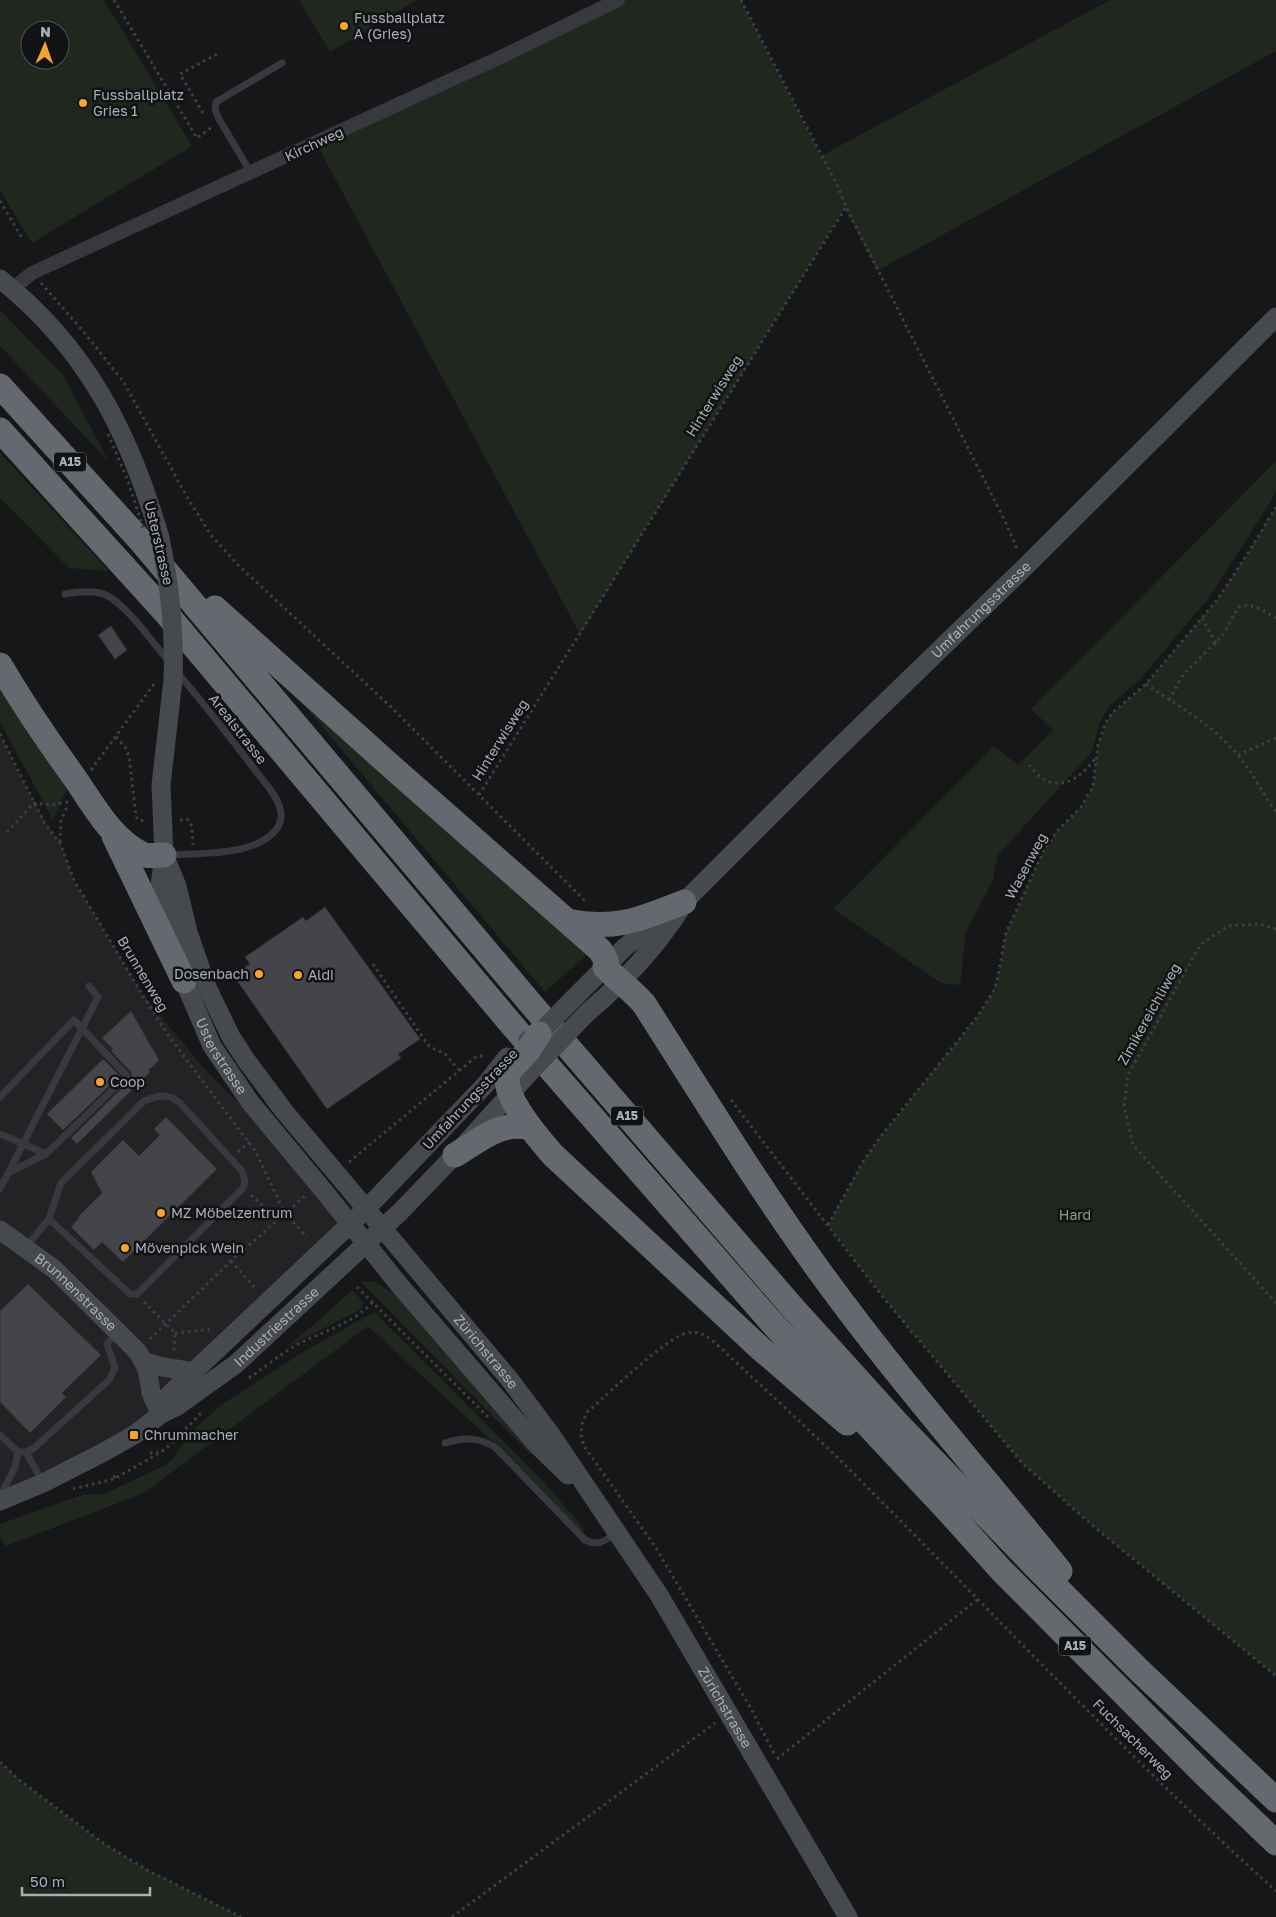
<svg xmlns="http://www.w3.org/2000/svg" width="1276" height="1917" font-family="'Golos Text',sans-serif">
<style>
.built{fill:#232326}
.green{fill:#1f271f;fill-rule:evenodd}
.building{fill:#434549;stroke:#313135}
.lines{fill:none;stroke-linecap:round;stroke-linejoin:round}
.path{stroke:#3e4045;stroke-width:3;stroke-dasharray:2.5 4;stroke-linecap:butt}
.lane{stroke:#38393e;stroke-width:7}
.street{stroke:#38393e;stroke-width:14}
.secondary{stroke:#46494e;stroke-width:19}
.highway{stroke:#64686f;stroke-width:25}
.path-bridge{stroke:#3e4045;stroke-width:3;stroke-dasharray:2.5 4;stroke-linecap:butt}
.secondary-bridge{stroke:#46494e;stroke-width:19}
.highway-bridge{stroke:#64686f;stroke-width:25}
.poi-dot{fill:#f5a333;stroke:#121214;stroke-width:2}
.labels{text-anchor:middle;stroke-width:5;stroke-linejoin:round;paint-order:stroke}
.shield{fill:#121214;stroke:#7c8088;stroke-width:1}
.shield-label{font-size:12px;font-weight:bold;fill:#a9afb9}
.poi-label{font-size:14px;fill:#a9afb9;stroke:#121214;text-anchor:start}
.street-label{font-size:14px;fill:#a9afb9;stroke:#121214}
.park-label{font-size:14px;fill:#80a480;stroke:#121214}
</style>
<rect width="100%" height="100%" fill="#171719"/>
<path class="built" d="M0,734L34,803L60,843L74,880L140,991L206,1071L295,1158L350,1224L161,1414L0,1501Z"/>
<path class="green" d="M0,0H104L192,146L32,243L0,190ZM30,30H60V60H30Z
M299,0H417L330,52Z
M618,0H741L821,156L1110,0H1276V51L877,271L845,208L580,634L316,143Z
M0,310L63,375L109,462L0,346Z
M0,453L109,571L69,568L0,498Z
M1276,461V491L1271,501L1211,595L1140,680L1109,706L1099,725L1092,752L998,855L993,880L966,932L960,985L941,983L833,909L994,746L1018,765L1053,730L1031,709Z
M1276,507V1676L1092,1525L1023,1464L882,1296L828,1225L864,1160L881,1136L977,1017L993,992L997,981L1006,933L1044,850L1058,830L1081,807L1093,787L1098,745L1105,724L1112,713L1146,684L1217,600L1250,550Z
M283,680L591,951L545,992Z
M0,687L67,789L53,820L0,722Z
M373,1281L396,1295L534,1453L530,1454L361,1282Z
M352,1290L364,1303L360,1310L285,1348L317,1322Z
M374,1312L543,1481L585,1530L581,1532L491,1440L368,1326L144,1493L6,1546L0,1536V1524L82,1495L105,1494L169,1463L193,1430L224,1403L308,1349Z
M0,1762L18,1779L103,1843L149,1871L241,1917H0Z"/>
<path class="building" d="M111,626L127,650L115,659L98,635Z
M325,907L420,1039L398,1054L401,1058L327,1109L233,975L250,964L245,957L303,917L306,921Z
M131,1011L159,1060L149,1070L150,1072L77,1144L71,1138L132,1078L131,1072L111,1051L113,1049L102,1038Z
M103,1059L120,1076L63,1130L47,1114Z
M166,1117L217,1169L123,1262L102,1242L94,1250L71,1227L79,1218L78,1217L102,1193L91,1172L123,1140L139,1156L160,1135L154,1129Z
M28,1284L101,1355L62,1393L66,1397L30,1433L0,1402V1311Z"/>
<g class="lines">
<path class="path" d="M114,0L197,138L212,127
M741,0L838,187L846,207L1005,521L1018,551
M203,113L180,74L219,53
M0,201L22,238
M41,283L82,330L123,381L187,497L211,535L238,565L391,707L587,903
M1202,618L1216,643
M1146,684C1176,705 1211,724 1235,752C1251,770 1262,792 1276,812
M1169,700L1183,675L1223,635L1238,607C1252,602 1264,611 1276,618
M0,734L45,824L60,843L74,880L140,991L168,1035L256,1152L285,1214L307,1237
M116,737L125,747L129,756L136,816L138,820L146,821
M1238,755L1276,738
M1029,765C1034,770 1039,778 1047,781C1067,790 1087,771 1097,756
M91,770L154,684
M479,795L846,207
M180,820L187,819L192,826L193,845
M7,832L34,803L51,805L68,802
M60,842L61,820L68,805
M1276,929L1260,924L1228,926L1200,945L1128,1075L1124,1106L1133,1145L1276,1303
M373,964L426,1042L430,1047L445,1054L460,1071
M731,1100L882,1296L1023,1464L1092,1525L1276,1676
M238,1152L249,1142
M349,1162L477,1056H485
M251,1195L278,1220
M828,1225L864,1160L881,1136L977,1017L993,992L997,981L1006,933L1044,850L1058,830L1081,807L1093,787L1098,745L1105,724L1112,713L1146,684L1217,600L1250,550L1276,507
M231,1261L257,1290
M357,1287L488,1417
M144,1302L175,1333L174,1351
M175,1333L214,1329
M150,1339L231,1261L305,1196
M249,1378C265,1367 281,1354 298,1344C324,1331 352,1324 373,1302
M150,1453L158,1452
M114,1478L117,1472
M73,1489L114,1479L161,1452L171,1444L202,1412
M774,1753L750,1707L656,1548L584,1446L581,1435L582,1424L587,1412L593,1407C611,1391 667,1337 687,1333C697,1331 704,1334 712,1340C756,1381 800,1421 842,1462C986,1605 1125,1755 1276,1891
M777,1759L978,1599
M0,1762L18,1779L103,1843L149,1871L241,1917
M452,1917L715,1723"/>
<path class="lane" d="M251,173L219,119L215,109L216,102L282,63
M65,594C76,592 88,590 100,593C123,598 154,645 170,663
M167,855C198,853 250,856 273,833C280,826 283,817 280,808C276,794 264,782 255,770C230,737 204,704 177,672
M0,1097L74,1020L127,1076L46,1154L10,1172
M0,1134L46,1154
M0,1189L98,997L89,986
M26,1247L49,1219L61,1183L144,1101C159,1095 168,1093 180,1103L242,1171L245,1182L243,1188L137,1294H130L49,1219
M0,1435L18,1452H26L34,1448L109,1380L115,1368L107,1344L117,1332
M445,1443C464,1437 479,1437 496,1448L585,1540C597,1546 606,1542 614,1533
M26,1452L43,1483
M0,1497L15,1467L18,1452"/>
<path class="street" d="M12,289L32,273L505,55L618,0"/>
<g class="secondary">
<path d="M0,279C87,348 130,434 160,538"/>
<path id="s1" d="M173,680L161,785L164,855L160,886L184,981L212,1046L250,1102L323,1190L401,1287L538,1446L568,1475"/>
<path id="s2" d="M164,855L177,886L188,932L207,987L231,1037L246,1060L284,1111L510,1380L552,1436L659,1595L848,1917"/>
<path id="s3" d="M569,1003L625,947L684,902L831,755L1025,567L1276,317"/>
<path d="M587,1013C622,983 654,950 679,911"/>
<path id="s4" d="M0,1230L54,1269L137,1351C148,1367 148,1374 151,1392C153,1400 158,1408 161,1414"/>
<path d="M144,1362L163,1367L195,1372"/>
<path d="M161,1414L168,1396L366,1209L485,1085L507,1057"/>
<path id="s5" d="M0,1501L43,1483L104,1452L134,1435L161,1414L176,1407L236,1364L400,1212L455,1155L530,1072"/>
</g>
<path class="highway" d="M0,386L139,539L531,1004L792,1307L897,1423L1036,1567L1140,1671L1276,1800
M0,430L166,613L512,1025L773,1324L949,1512L1001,1570L1206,1776L1276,1843
M215,608L393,768L600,950L606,960L605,967C617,980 632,990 644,1004C702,1095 759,1188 823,1276C897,1378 981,1473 1060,1571
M0,665C23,704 48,741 74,777C93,804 111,839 142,854C149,857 157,855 164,855
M114,836L184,981
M568,921C615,931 641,919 684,902
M512,1068C510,1071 507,1074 507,1078C506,1101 539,1139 553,1155L761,1349L847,1423
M455,1155C479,1141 501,1120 530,1128"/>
<path class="path-bridge" d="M108,434L128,481L144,531"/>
<path class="secondary-bridge" d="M160,538C170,586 175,632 173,680
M528,1040L539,1034L569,1003
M530,1072L587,1013"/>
<path class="highway-bridge" d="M512,1068L527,1052L539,1034"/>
</g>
<g class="poi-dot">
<circle cx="344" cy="26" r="5"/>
<circle cx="83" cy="103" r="5"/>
<circle cx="259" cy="974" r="5"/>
<circle cx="298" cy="975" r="5"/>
<circle cx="100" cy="1082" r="5"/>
<circle cx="161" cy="1213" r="5"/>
<circle cx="125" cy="1248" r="5"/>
<rect x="129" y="1430" width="10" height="10" rx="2.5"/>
</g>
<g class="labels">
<g class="shield">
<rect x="54" y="452.5" width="32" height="19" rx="4"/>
<rect x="611" y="1106.5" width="32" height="19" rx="4"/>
<rect x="1059" y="1636.5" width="32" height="19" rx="4"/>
</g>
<g class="shield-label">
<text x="70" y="466">A15</text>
<text x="627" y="1120">A15</text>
<text x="1075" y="1650">A15</text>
</g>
<g class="poi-label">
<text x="354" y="23">Fussballplatz<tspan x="354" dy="16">A (Gries)</tspan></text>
<text x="93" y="100">Fussballplatz<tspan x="93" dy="16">Gries 1</tspan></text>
<text x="249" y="979" text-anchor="end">Dosenbach</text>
<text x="308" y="980">Aldi</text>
<text x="110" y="1087">Coop</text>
<text x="171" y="1218">MZ Möbelzentrum</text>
<text x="135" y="1253">Mövenpick Wein</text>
<text x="144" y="1440">Chrummacher</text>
</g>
<g class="street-label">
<text transform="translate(314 144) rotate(-25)" y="5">Kirchweg</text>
<text transform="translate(714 396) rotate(-58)" y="5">Hinterwisweg</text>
<text transform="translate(159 543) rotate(77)" y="5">Usterstrasse</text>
<text dy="5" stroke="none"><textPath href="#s3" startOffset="570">Umfahrungsstrasse</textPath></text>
<text transform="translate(238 729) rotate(52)" y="5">Arealstrasse</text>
<text transform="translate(500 740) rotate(-58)" y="5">Hinterwisweg</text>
<text transform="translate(1026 866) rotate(-62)" y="5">Wasenweg</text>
<text transform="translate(143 974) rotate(59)" y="5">Brunnenweg</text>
<text transform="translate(1149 1014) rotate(-61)" y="5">Zimikereichliweg</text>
<text dy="5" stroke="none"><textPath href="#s1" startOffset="389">Usterstrasse</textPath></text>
<text transform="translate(470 1099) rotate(-47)" y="5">Umfahrungsstrasse</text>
<text dy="5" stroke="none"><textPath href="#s4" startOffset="98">Brunnenstrasse</textPath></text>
<text dy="5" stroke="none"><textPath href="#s5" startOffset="329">Industriestrasse</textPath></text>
<text dy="5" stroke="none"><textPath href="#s2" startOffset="600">Zürichstrasse</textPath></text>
<text dy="5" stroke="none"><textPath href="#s2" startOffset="1029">Zürichstrasse</textPath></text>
<text transform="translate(1133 1739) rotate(45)" y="5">Fuchsacherweg</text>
</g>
<g class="park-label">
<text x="1075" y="1220">Hard</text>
</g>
</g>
<g transform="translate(45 45) rotate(2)"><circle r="24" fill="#121214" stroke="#4e5156"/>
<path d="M0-4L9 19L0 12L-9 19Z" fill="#f5a333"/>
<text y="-8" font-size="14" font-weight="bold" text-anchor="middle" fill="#a9afb9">N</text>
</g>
<path d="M22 1887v8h128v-8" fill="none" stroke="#a9afb9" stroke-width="2.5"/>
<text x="30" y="1887" font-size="15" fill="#a9afb9" stroke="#121214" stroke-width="4" paint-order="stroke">50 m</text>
</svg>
